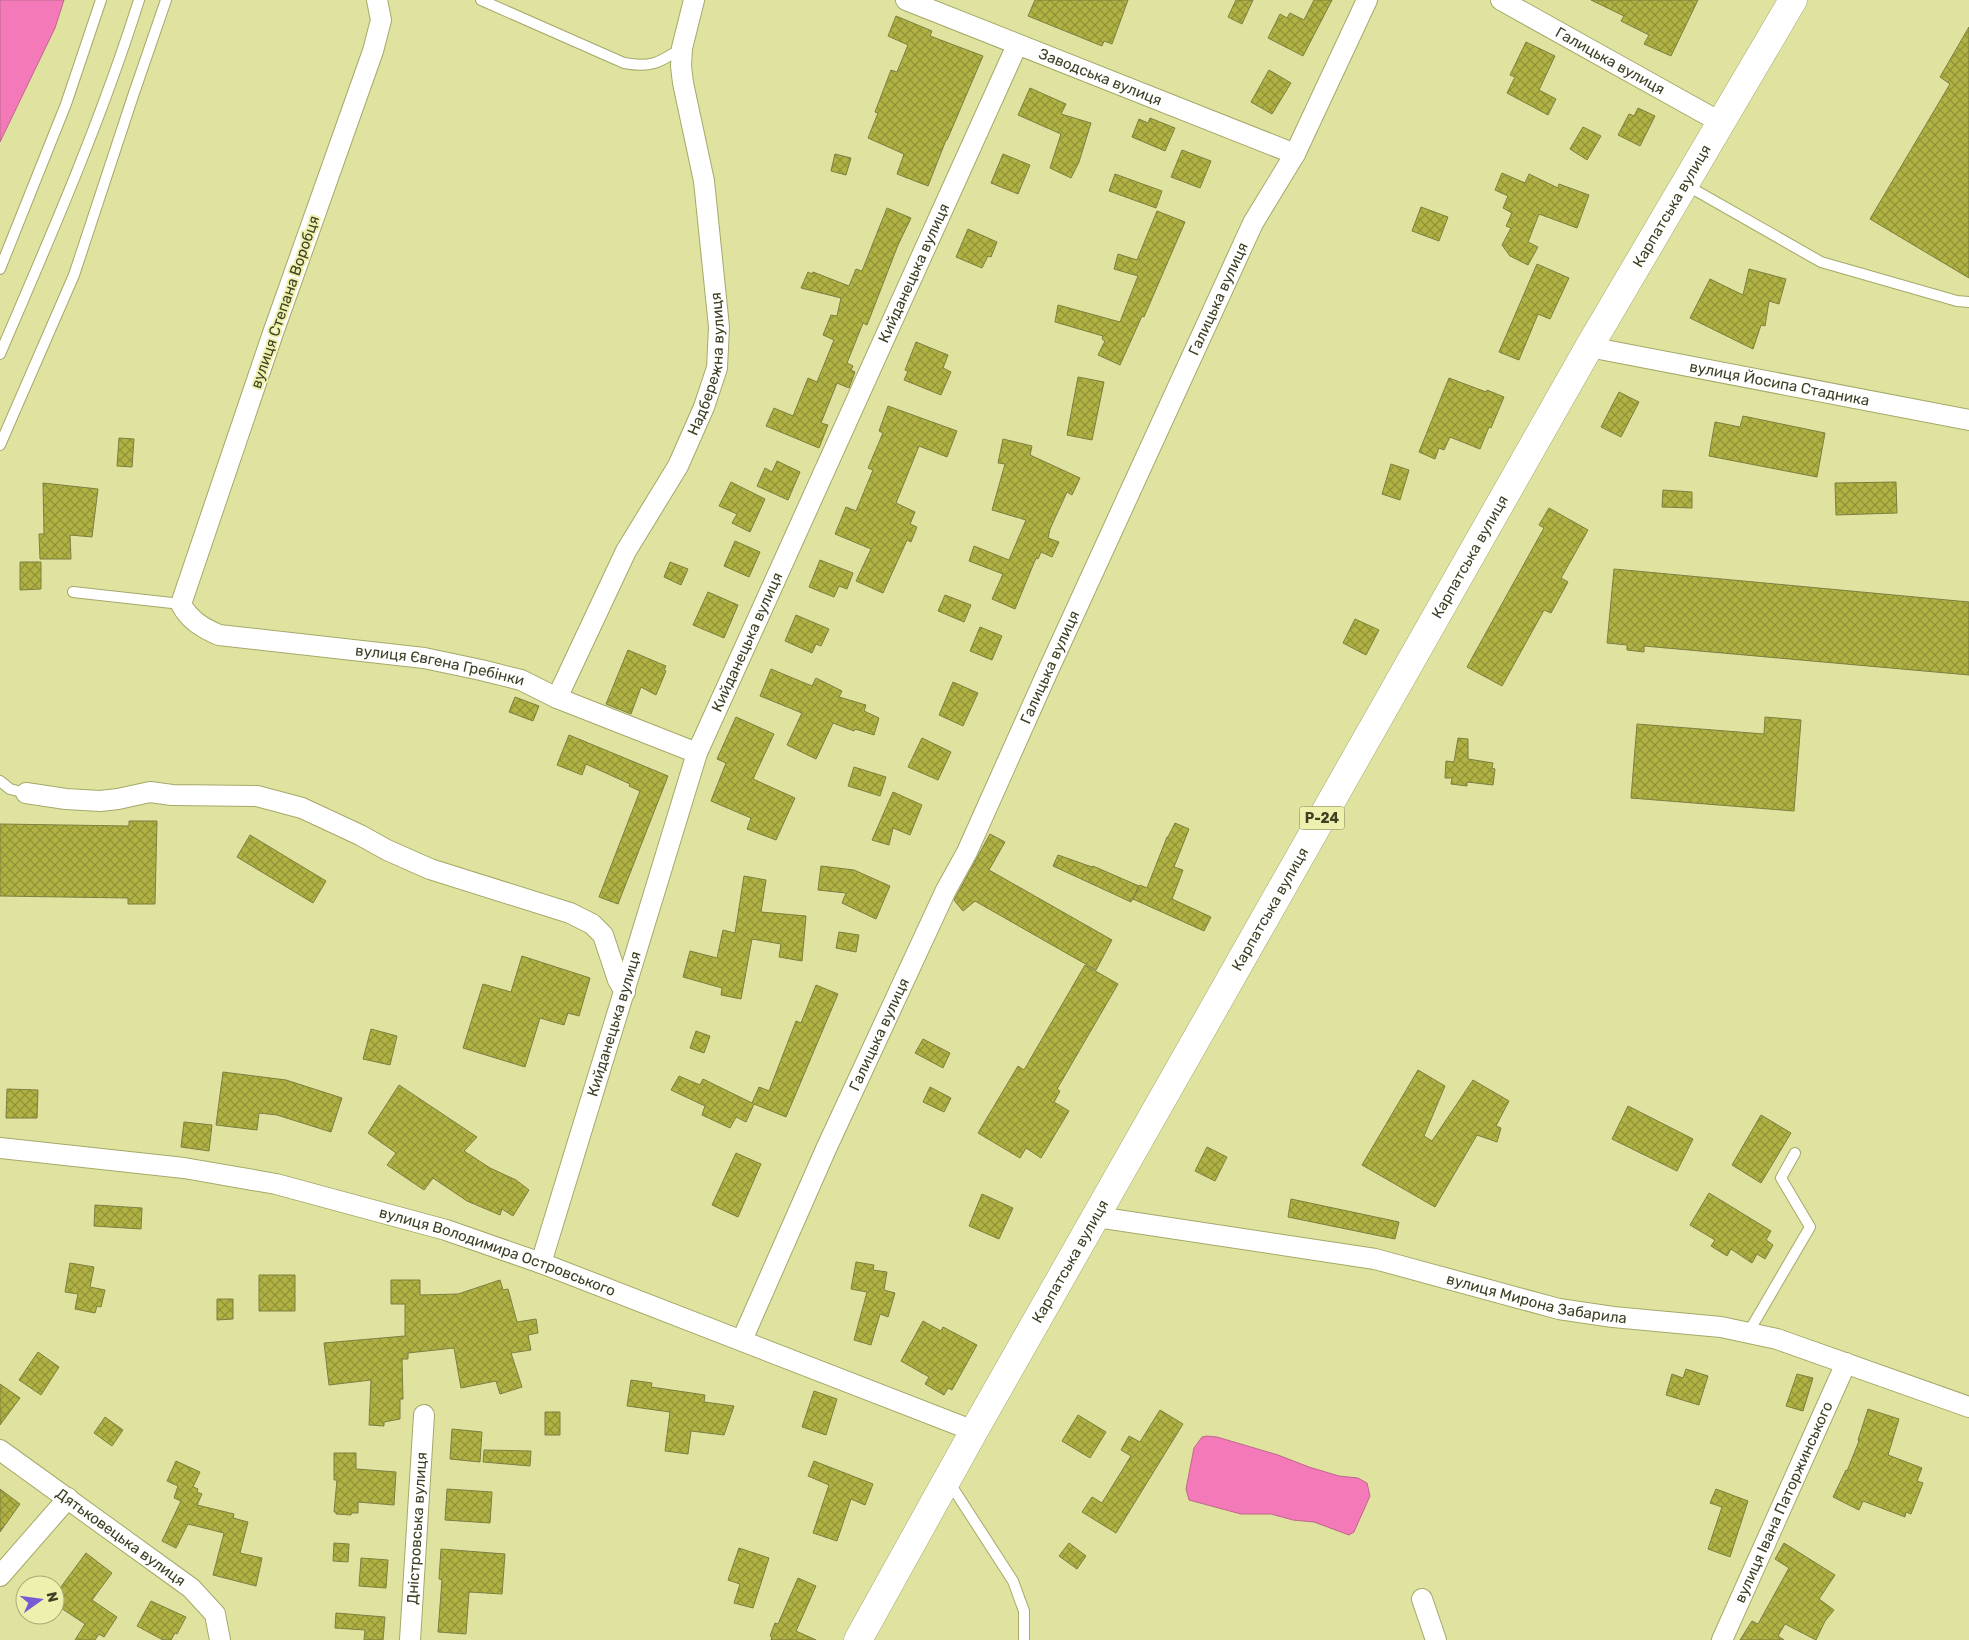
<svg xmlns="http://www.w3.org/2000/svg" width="1969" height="1640" font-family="Rubik,sans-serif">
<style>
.water{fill:#f479b8;stroke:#bd688c}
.building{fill:url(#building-cross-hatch);stroke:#7d7f3f}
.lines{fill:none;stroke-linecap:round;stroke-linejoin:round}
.service-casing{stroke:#a6a868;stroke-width:12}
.minor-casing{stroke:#a6a868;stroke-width:22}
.primary-casing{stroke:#a6a868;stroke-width:29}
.service{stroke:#fff;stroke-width:10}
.minor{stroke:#fff;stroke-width:20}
.primary{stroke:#fff;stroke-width:28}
.labels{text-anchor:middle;stroke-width:4;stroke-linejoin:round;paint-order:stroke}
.shield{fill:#eef1ad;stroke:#73744d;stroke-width:1}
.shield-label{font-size:14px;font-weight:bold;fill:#3e3f24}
.street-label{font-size:15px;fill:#3e3f24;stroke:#eef1ad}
</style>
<defs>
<pattern id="building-cross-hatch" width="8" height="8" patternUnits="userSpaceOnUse" patternTransform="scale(1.25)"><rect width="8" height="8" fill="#b0b243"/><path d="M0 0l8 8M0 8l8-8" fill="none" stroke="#919238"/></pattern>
</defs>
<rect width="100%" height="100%" fill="#e0e3a0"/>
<path class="water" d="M0,0H64L55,28L0,142Z
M1207,1436L1217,1437L1278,1455L1309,1467L1339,1476L1358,1478L1367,1483L1370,1496L1354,1532L1349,1535L1314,1522L1293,1520L1271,1514H1241L1189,1500L1186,1489L1194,1448L1202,1437Z"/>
<path class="building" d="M1035,0H1128L1112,44L1104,41L1102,46L1028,16Z
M1236,0H1253L1242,24L1228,17Z
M1314,0H1332L1303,56L1268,38L1280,14L1287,18L1290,13L1304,20Z
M1591,0H1698L1671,56L1644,44L1649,35L1621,21L1624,16Z
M896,16L932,31L930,36L983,56L947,140H946L928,186L897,174L904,154L868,138L878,113L875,112L891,70L897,72L908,45L888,36Z
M1969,27V278L1870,219L1950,84L1940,77Z
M1526,42L1555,56L1539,90L1556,99L1548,115L1507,93L1515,77L1510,75Z
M1269,70L1291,83L1272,114L1251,102Z
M1030,88L1066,104L1061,114L1091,123L1079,162L1071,178L1050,168L1061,134L1018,115Z
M1638,108L1655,116L1640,146L1618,135L1629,114L1634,116Z
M1150,118L1175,128L1165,151L1132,137L1139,119L1148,123Z
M1583,127L1601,136L1587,160L1570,149Z
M1182,150L1211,161L1200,188L1171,177Z
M835,154L851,158L846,175L831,171Z
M1003,154L1030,165L1018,194L991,183Z
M1502,173L1525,183L1529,174L1558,188L1559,184L1589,195L1577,228L1539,214L1528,242L1538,247L1528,265L1510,256L1502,245L1511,228L1506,226L1512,213L1503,208L1508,196L1495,190Z
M1115,174L1162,191L1156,208L1109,191Z
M1421,207L1448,217L1439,241L1412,231Z
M887,208L911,218L898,245L867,325L863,323L847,363L853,366L851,370L855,372L849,388L837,383L821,423L828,425L819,448L766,426L774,408L793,416L808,378L817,382L834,340L823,335L831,315L837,316L841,298L801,288L808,272L812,274L813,272L849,286L856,269L862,271Z
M1157,211L1185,222L1144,317L1142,316L1120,365L1098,355L1105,341L1102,339L1103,336L1055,322L1058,305L1120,322L1138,276L1114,269L1118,254L1137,260Z
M968,229L997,242L991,257L988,256L982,268L956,257Z
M1537,264L1569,278L1550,319L1538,314L1519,360L1499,352Z
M1749,269L1786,279L1779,304L1769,301L1765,326L1761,325L1753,349L1690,318L1710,279L1743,295Z
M916,342L948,355L943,368L951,372L941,395L904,380L908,371L905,370Z
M1078,377L1104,382L1092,440L1067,435Z
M1449,378L1486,392L1487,390L1504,397L1491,428L1489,427L1480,449L1450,437L1444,450L1439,448L1435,459L1419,452Z
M1619,392L1639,402L1621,437L1601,427Z
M888,406L957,431L947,457L919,446L896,503L915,512L910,524L917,527L911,542L907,540L883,593L856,581L871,549L835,534L846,507L856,511L873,470L868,468L883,433L879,431Z
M1743,416L1825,433L1817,477L1709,456L1715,422L1740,427Z
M119,438L134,439L132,467L117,466Z
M1003,439L1032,446L1030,455L1080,478L1072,495L1067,492L1050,529L1048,538L1059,542L1052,557L1041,552L1038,559L1036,558L1015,609L992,599L1003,574L969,561L974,546L1009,560L1026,520L992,510L1005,464L998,463Z
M777,461L800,472L788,500L757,486L765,468L772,472Z
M1391,464L1409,470L1400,500L1382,494Z
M731,482L765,499L750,532L732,523L737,514L719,506Z
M1896,482L1897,513L1836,515L1835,483Z
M43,483L98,489L92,537L70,535L71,559H40L39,534H44Z
M1663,490L1692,492V508L1662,507Z
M1549,508L1588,530L1561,578L1568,582L1551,613L1544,610L1502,686L1467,667L1544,528L1539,525Z
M735,541L760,552L749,577L724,566Z
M820,560L853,573L847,589L839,586L834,597L809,587Z
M20,562H41V589L20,590Z
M670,562L688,569L681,585L664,577Z
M1614,569L1969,602V675L1644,646V652L1627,650V645L1607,643Z
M708,592L738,605L724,638L693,625Z
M945,595L971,605L964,622L938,611Z
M796,615L829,629L821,646L816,644L812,653L785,641Z
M1355,619L1379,630L1366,655L1343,643Z
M980,627L1002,636L992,660L970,651Z
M628,650L666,666L664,670L666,671L656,695L641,687L631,714L606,704Z
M771,669L812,686L816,678L842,691L839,697L866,705L864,711L879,718L874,735L855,729L854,731L833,723L816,759L787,745L802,713L760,696Z
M953,682L978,693L963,726L939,715Z
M515,697L539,706L533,721L509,712Z
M736,717L774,734L753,779L795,798L776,840L747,829L751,818L711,801L726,763L717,759Z
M1765,717L1801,720L1794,811L1631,798L1637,724L1764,734Z
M569,735L668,776L618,904L599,897L640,791L629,786L630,784L586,764L582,775L557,765Z
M922,738L951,752L938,780L908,767Z
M1458,738L1468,739V759L1493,763L1492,768L1495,769L1493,785L1467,782V786L1451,784L1452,778H1445L1446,761L1454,762Z
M854,767L886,777L880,796L848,786Z
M893,792L922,805L910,835L893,828L889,845L872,840Z
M129,821H157L155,904H128V898L0,896V824L129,826Z
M1175,823L1189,829L1174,867L1183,870L1172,899L1211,917L1204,931L1133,899L1140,885L1147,888L1167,837H1168Z
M990,834L1005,842L989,870L1112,940L1096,970L975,901L963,911L954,900Z
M250,835L326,881L313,903L237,857Z
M1058,855L1092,867L1093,866L1139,886L1131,902L1053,866Z
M821,866L854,870L890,886L876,919L842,903L846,893L818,890Z
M744,876L766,880L761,912L806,916L802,961L779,957L781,944L752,939L741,999L721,995L722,988L683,977L690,951L717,958L723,930L735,933Z
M839,932L859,935L856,952L836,948Z
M522,956L590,978L579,1016L568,1013L564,1025L540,1018L525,1067L463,1048L483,984L511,992Z
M1085,965L1118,984L1057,1089L1060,1091L1054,1102L1069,1111L1041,1158L1026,1148L1020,1158L978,1133L1018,1066L1024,1070Z
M816,985L838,994L786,1117L754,1104L746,1122L736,1117L730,1128L702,1115L705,1106L671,1090L679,1076L700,1085L703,1079L752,1103L759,1087L769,1091L796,1021L801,1023Z
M371,1029L397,1036L390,1065L363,1059Z
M696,1031L710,1036L704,1053L690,1048Z
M923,1039L950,1053L943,1068L915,1053Z
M1418,1070L1445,1086L1424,1136L1432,1141L1473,1080L1509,1101L1496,1126L1501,1128L1497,1142L1477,1135L1435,1207L1362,1165Z
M223,1072L286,1080L342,1098L331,1132L277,1115L259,1113L257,1130L216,1125Z
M399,1085L477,1137L464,1151L490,1168L516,1180L529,1190L513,1216L502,1209L500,1215L467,1201L433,1178L424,1190L387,1165L396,1153L368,1133Z
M930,1087L951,1098L944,1112L923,1102Z
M7,1089L38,1090L37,1118H6Z
M1628,1106L1693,1139L1677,1171L1612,1139Z
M1761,1115L1791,1133L1761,1183L1732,1165Z
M184,1122L212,1125L209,1151L181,1147Z
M1207,1147L1227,1157L1215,1181L1195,1171Z
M736,1153L761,1164L738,1217L712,1205Z
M1709,1193L1771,1231L1766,1240L1773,1245L1765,1259L1757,1254L1752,1263L1731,1249L1727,1256L1711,1246L1715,1240L1690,1225Z
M982,1194L1013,1208L999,1239L969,1226Z
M1291,1199L1399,1222L1395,1239L1288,1217Z
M95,1205L142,1208L141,1229L94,1226Z
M856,1262L874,1265L873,1270L887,1272L884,1290L895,1293L888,1317L880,1314L871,1345L854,1340L867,1292L851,1289Z
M70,1263L94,1267L90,1287L105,1290L101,1307L97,1306L95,1313L75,1309L78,1294L65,1292Z
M259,1275H295V1311H259Z
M391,1280H420V1295L458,1294L500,1280L503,1290L508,1289L517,1322L536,1319L538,1333L528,1335L531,1350L511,1353L522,1387L500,1394L496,1381L461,1388L454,1348L408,1353V1359H402L403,1399H400V1419L384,1422V1426L369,1425L371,1380L329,1385L324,1343L405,1336V1304H391Z
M217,1299H233V1319L217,1320Z
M923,1321L941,1331L943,1327L977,1345L952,1390L948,1388L944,1395L925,1384L929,1377L901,1361Z
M38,1352L59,1367L41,1395L19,1380Z
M1686,1369L1708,1376L1699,1405L1666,1395L1672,1374L1683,1378Z
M1797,1374L1813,1378L1803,1411L1786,1406Z
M631,1380L652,1383L651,1387L705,1395L704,1402L734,1406L724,1435L691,1431L688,1454L665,1451L670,1412L627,1406Z
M0,1384L20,1398L0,1425Z
M814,1391L837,1399L826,1435L802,1427Z
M1868,1409L1899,1419L1888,1455L1922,1468L1917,1481L1923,1483L1911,1514L1906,1512L1905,1517L1863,1501L1859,1510L1833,1497L1846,1470L1847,1471L1859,1441L1858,1440Z
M1160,1410L1183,1424L1116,1533L1082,1512L1092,1497L1102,1503L1131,1456L1121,1450L1129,1436L1140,1442Z
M545,1412H560V1435H545Z
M1078,1415L1106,1432L1090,1458L1062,1441Z
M105,1417L123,1430L112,1446L94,1433Z
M452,1429L482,1432L480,1462L450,1459Z
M484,1450L531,1451L530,1466L483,1462Z
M334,1453H356V1469L396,1472L394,1505L358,1502V1513H351V1515L336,1514V1512H334L337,1480H334Z
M176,1461L200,1472L193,1487L198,1489L197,1492L202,1494L197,1505L234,1514L233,1518L248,1522L240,1553L262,1558L256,1586L213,1575L224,1533L188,1524L176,1548L162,1541L181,1501L174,1498L178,1486L167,1481Z
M814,1461L873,1484L865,1505L851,1499L837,1541L813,1533L829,1485L808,1476Z
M0,1489L20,1504L0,1532Z
M447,1489L492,1492L490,1523L445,1520Z
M1716,1489L1748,1501L1730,1557L1708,1549L1722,1507L1710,1503Z
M334,1543L349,1544L348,1562L333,1561Z
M1069,1543L1086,1556L1077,1569L1059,1556Z
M1784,1543L1835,1575L1819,1599L1834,1610L1825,1621L1816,1640L1785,1624L1778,1636L1784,1640H1740L1752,1621L1758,1624L1789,1568L1775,1559Z
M739,1548L769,1558L753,1608L734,1603L740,1584L728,1580Z
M441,1549L505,1554L502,1594L469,1592L466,1634L438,1632L442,1580L439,1579Z
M86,1553L112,1573L92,1600L117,1617L104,1637L99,1634L95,1640H75L85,1624L55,1604V1595Z
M361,1558L388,1560L386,1588L359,1586Z
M798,1578L816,1586L796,1631L816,1640H771L772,1637L770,1636L775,1623L778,1624Z
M151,1601L186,1617L177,1634L175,1633L171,1640H163L137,1626Z
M336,1613L385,1617L383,1640H364L365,1630L335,1628Z"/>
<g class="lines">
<g class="service-casing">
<path id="service" d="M481,0L624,63C651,68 659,63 682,48
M1686,185L1821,262L1957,301L1969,302
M0,269L66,104L101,0
M0,354C50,238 101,121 139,0
M0,445L74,275L133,96L166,0
M73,592L181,604
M0,781L10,789L26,793
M1748,1333L1810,1227L1781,1178L1795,1153
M949,1482L1013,1581L1024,1611V1640"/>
</g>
<g class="minor-casing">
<g id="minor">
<path id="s1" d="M377,0L381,20L373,51L273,333L181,604C189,620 203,628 219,635L424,658L481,670L521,680L557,698L697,753"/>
<path id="s2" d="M906,0L1295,154"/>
<path id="s3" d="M1501,0L1720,122"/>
<path id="s4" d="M1589,347L1969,420"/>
<path id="s5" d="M557,698L626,551L678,466L704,407L717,368L719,327L704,181L683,83L681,66L682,48L694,0"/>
<path d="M26,793L66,799L100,801L118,799L150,792L172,795L257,796L302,808L360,835L387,850L430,869L570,913L592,924L603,935L618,980L625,992"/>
<path id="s6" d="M0,1148L184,1168L276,1184L446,1230L541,1263L974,1431"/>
<path id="s7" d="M1097,1217L1375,1259L1559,1309L1613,1317L1721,1327L1777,1339L1969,1407"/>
<path id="s8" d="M541,1263L697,753L1017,45"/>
<path id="s9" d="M742,1340L826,1149L946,890L967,852L1047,673L1253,223L1295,154L1367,0"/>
<path id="s10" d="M0,1450L191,1588L215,1614L220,1640"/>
<path d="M0,1576L68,1498"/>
<path d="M1422,1599L1436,1640"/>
<path id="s11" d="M410,1640L424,1415"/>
<path id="s12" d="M1722,1640L1846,1363"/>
</g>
</g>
<g class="primary-casing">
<g id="primary">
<path id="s13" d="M858,1640L974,1431L1589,347L1793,0"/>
</g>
</g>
<use href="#service" class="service"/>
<use href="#minor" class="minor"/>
<use href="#primary" class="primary"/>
</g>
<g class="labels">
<rect class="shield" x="1299.5" y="806.5" width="45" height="23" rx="4"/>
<g class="shield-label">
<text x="1322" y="823">Р-24</text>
</g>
<g class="street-label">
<text dy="5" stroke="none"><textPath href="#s3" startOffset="125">Галицька вулиця</textPath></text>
<text dy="5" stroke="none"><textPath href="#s2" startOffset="209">Заводська вулиця</textPath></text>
<text dy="5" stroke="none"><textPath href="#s13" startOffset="1649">Карпатська вулиця</textPath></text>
<text dy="5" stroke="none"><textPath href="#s8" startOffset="1060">Кийданецька вулиця</textPath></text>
<text dy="5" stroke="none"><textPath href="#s9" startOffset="1145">Галицька вулиця</textPath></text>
<text transform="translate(285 302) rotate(-71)" y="5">вулиця Степана Воробця</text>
<text dy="5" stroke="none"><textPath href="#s5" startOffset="370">Надбережна вулиця</textPath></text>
<text dy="5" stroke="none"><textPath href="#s4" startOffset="194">вулиця Йосипа Стадника</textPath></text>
<text dy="5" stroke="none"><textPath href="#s13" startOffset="1244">Карпатська вулиця</textPath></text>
<text dy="5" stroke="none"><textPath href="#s8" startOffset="655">Кийданецька вулиця</textPath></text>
<text dy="5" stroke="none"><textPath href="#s1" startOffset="911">вулиця Євгена Гребінки</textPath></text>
<text dy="5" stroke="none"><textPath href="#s9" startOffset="740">Галицька вулиця</textPath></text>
<text dy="5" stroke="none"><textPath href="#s13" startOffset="839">Карпатська вулиця</textPath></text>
<text dy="5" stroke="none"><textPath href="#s8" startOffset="250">Кийданецька вулиця</textPath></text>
<text dy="5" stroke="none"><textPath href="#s9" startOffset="335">Галицька вулиця</textPath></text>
<text dy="5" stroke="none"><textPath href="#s6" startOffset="510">вулиця Володимира Островського</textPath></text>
<text dy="5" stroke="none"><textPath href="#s13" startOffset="434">Карпатська вулиця</textPath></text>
<text dy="5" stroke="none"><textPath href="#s7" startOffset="448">вулиця Мирона Забарила</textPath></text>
<text dy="5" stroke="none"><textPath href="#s12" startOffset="151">вулиця Івана Паторжинського</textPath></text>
<text dy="5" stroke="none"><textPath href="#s11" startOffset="112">Дністровська вулиця</textPath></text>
<text dy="5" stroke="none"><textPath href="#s10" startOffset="149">Дятьковецька вулиця</textPath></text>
</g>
</g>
<g transform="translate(40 1600) rotate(76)"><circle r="24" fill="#eef1ad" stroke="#a8aa76"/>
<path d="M0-4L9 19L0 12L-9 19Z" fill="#775ad4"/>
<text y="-8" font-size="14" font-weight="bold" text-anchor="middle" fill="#3e3f24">N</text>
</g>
</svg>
